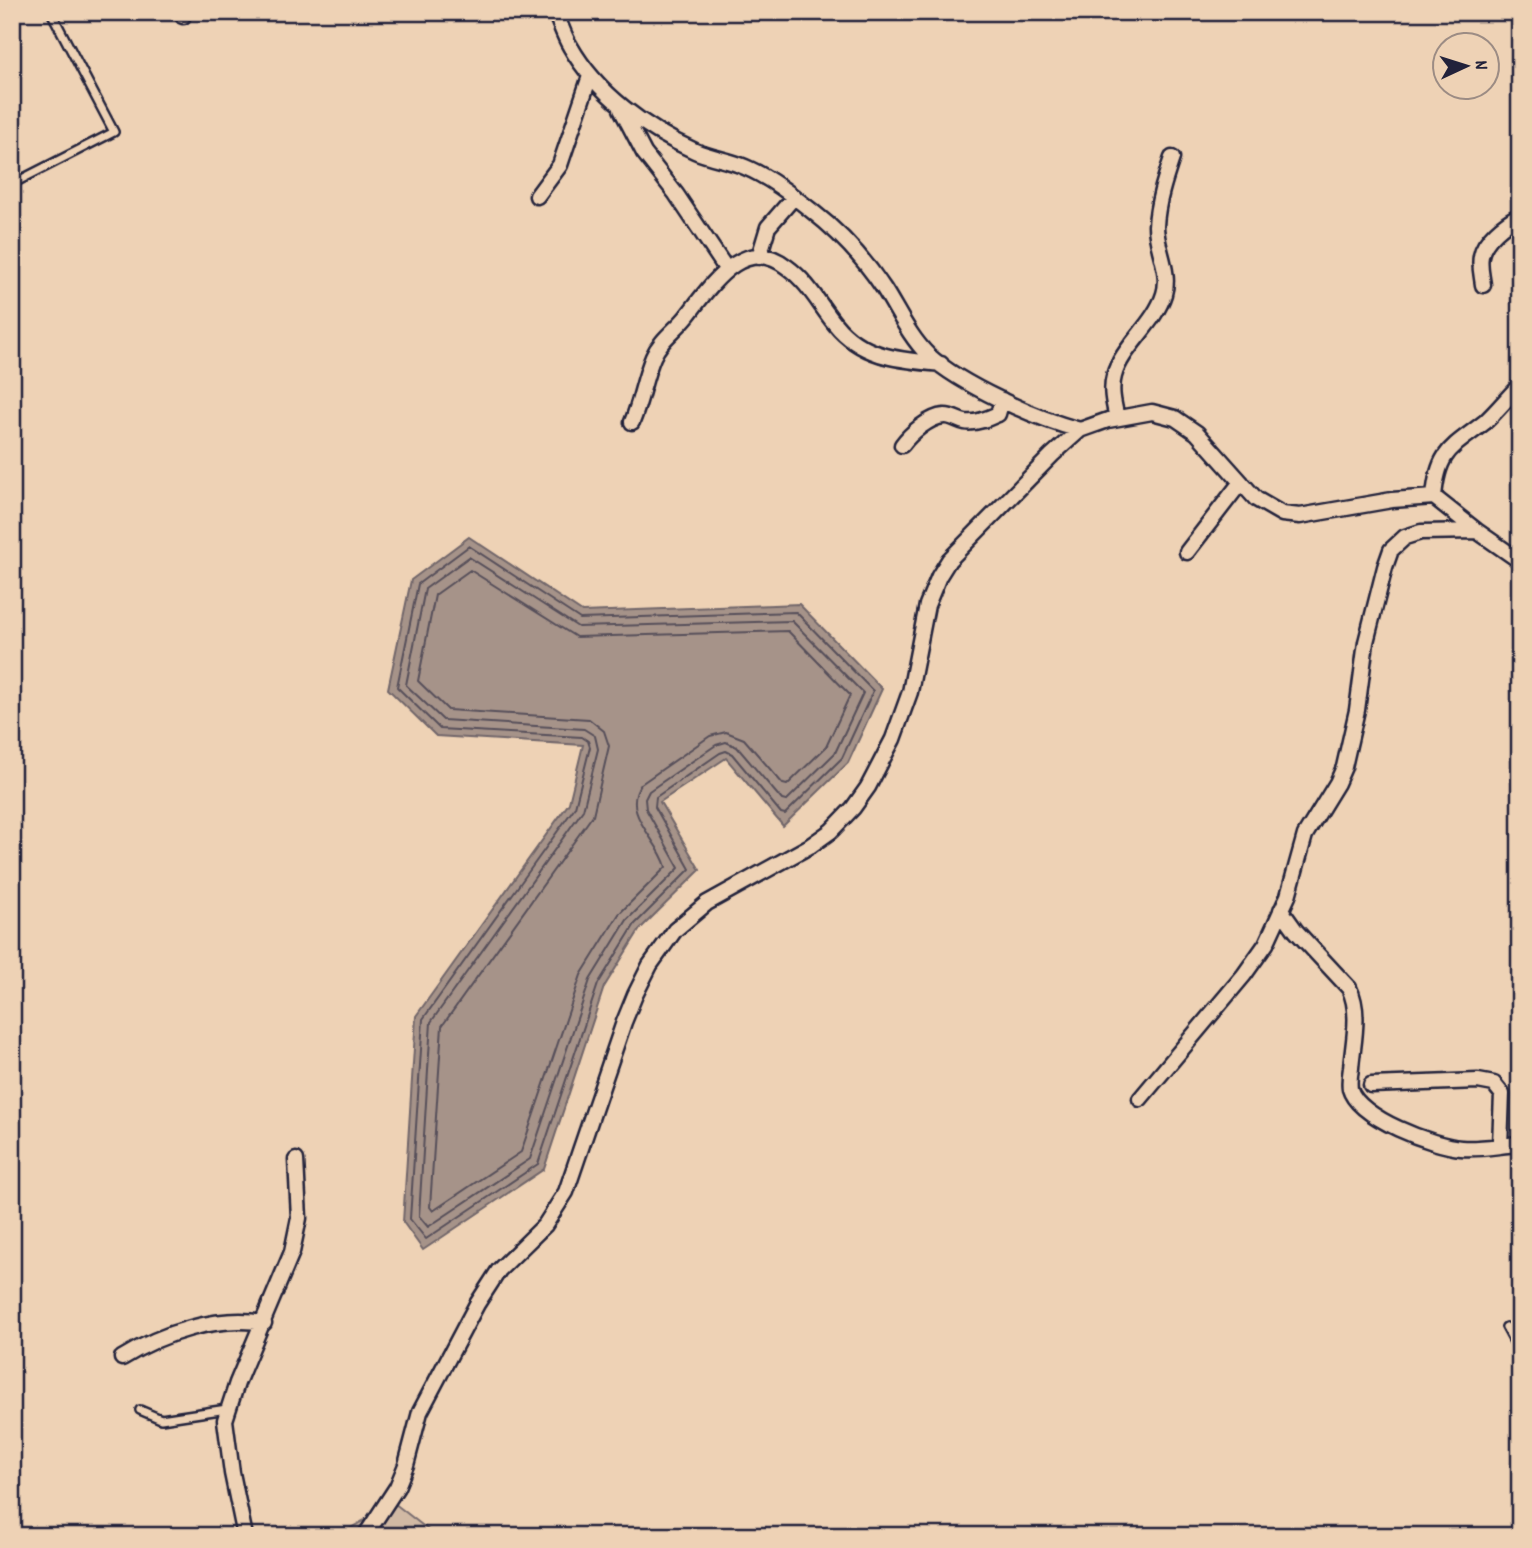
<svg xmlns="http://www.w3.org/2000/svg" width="1532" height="1548" font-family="Dekko,sans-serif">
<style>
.green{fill:#d1b9a4;stroke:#7a6e70;stroke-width:2}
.water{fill:#a69389;stroke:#71666a;stroke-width:2}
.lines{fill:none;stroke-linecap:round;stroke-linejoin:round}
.shore{stroke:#574f5a;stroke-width:2}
.lane-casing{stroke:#22223b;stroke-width:12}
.street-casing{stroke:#22223b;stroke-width:19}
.lane{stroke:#eed2b5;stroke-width:7}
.street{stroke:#eed2b5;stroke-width:14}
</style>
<rect width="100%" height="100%" fill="#eed2b5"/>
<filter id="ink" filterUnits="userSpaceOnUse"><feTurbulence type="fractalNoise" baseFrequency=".0143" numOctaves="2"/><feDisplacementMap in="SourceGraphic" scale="14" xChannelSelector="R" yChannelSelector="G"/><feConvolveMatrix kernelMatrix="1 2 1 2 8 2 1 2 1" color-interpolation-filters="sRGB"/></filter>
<g filter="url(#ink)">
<path class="green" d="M394,1503L436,1536H337Z"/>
<path class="water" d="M469,537L582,612L799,604L882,689L848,763L783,826L726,758L660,802L700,870L640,929L604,987L544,1169L423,1250L403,1222L416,1016L569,803L583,745L436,736L388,689L411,580Z"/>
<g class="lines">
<path class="shore" d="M469,546L580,619L796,612L873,691L842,758L785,814L781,813L732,754L726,751L720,753L656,797L655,807L690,869L635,924L598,984L538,1164L426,1239L410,1219L423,1019L575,807L590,747L588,741L582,737L440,729L397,687L418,584Z
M469,557L578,627L792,621L863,693L835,753L786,801L782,800L737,747L726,742L716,745L649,791L645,799L646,809L679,868L627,920L590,980L530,1159L428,1227L419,1216L431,1022L583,810L598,749L595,736L584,729L443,720L406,685L425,589Z
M470,570L576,637L788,631L850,695L826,747L787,785L783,784L744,739L726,732L710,736L641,784C620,814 659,839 666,867L619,914L581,975L521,1152L433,1211L430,1207L442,1026L593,815L609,746L604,731L589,719L448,710L418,681L435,595Z"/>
<g class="lane-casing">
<path id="lane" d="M12,184L114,132L51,12
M1506,1327L1520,1353
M140,1410L161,1419L227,1409"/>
</g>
<g class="street-casing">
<path id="street" d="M555,12C560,23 564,36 570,46C597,94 646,129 695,151C711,158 729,160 745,167C769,177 792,195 812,211C839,232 865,260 884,289C898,311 909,336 928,355C961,385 1037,419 1080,430
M183,16L184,12
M621,109L644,153L676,194L727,270
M537,196L560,165L590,76
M759,257L768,227L794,197
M1483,285C1482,276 1479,266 1481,256C1484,239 1505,223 1520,215
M1117,418C1114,405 1110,390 1114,376C1121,348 1155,324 1164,294C1171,272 1156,248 1156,226C1157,203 1165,179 1172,158
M632,422C641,401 644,378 653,357C660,340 676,330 687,316C710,287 744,233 787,267C808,282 819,304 835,324C862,358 901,360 941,364
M902,445C910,434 929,417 944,416C952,415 958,421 965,422C976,424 989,418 998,414L1002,400
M1434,497C1438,450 1452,448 1485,422C1497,411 1508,397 1520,385
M1187,552L1241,482
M1281,910L1296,931L1349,988C1361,1012 1353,1042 1351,1068C1350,1074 1349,1082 1350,1089C1358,1118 1434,1146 1461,1148C1480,1150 1500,1145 1520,1144
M1371,1085L1478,1081L1494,1084L1502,1094L1500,1145
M1140,1099L1244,975L1266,944L1288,896L1305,835L1337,783L1344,767L1357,710L1366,642L1385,567L1391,550L1405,537L1421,532L1477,531
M122,1358C162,1333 217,1315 264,1323
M245,1536L232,1473L225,1420L237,1383L292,1252L299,1218L296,1160
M365,1536L397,1487L406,1465L420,1412L477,1304L499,1270L545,1225L566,1192L624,1022L635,995L650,965L675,930L707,903L810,846L831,831L853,808L868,787L893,739L910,692L927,605L939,576L949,560L1052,455L1080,430L1108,420L1152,412L1175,418L1197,433L1256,499L1282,514L1300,516L1392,500L1434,497L1477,531L1520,561"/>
</g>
<use href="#lane" class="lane"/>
<use href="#street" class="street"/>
</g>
</g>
<rect width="1532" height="1548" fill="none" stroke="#eed2b5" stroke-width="42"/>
<rect x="21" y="21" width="1490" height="1506" fill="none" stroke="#22223b" stroke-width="2.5" filter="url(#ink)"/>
<g transform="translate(1466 66) rotate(86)"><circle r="33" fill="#eed2b5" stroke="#9c8c84" stroke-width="2"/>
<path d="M0-5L12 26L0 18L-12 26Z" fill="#22223b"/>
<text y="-10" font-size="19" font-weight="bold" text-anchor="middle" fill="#22223b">N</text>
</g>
</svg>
